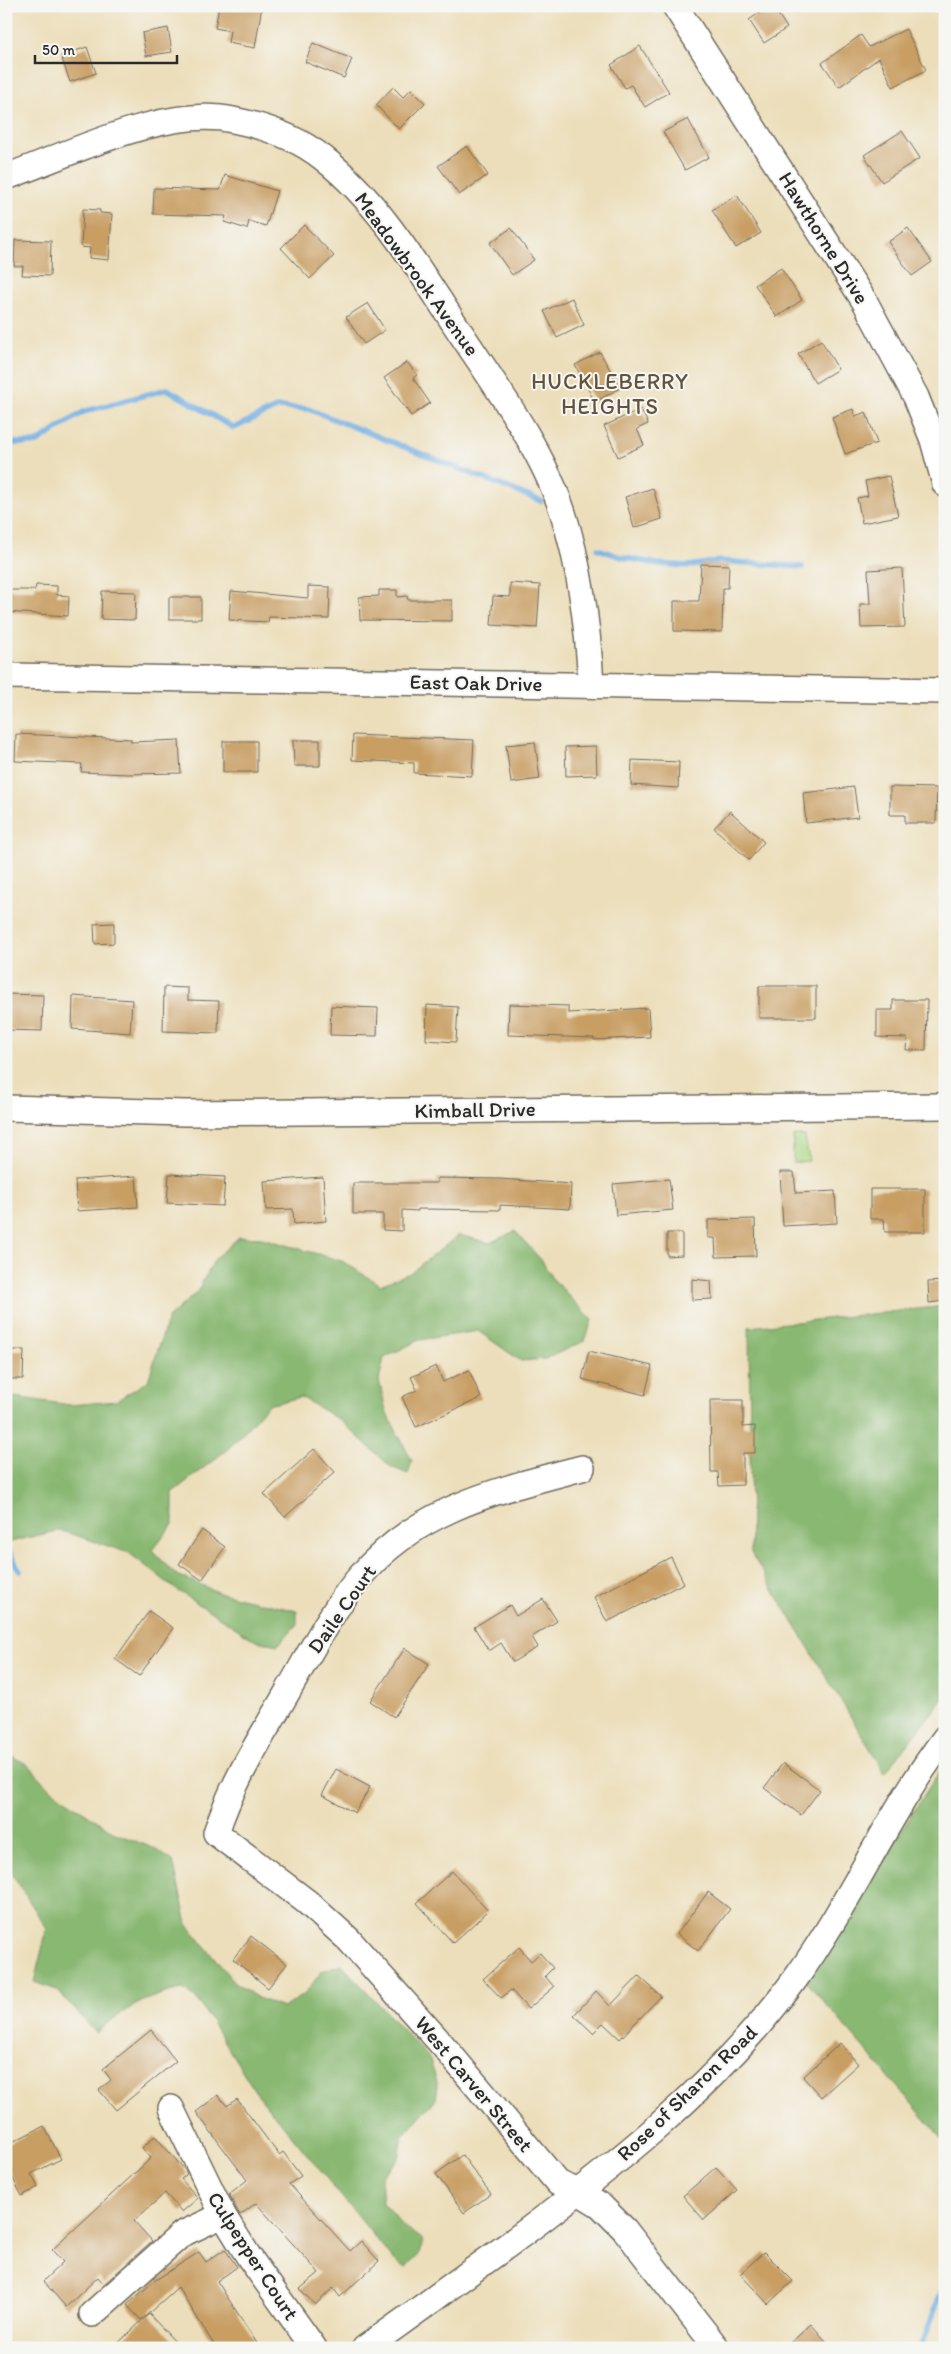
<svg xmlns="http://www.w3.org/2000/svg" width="951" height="2354" font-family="Itim,sans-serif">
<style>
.green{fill:#acd885;stroke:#6c8258}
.forest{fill:#89b872;stroke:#5a724e}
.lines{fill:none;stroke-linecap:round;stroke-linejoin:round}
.stream{stroke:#72aee3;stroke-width:5.5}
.building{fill:#c89e64}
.minor-casing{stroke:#6f6a5d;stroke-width:28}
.minor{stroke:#fff;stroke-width:25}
.labels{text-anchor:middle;stroke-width:4;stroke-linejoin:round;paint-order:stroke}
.street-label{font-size:21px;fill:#2b2b2b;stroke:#f6f6f2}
.neighbourhood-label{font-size:22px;letter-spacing:1px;fill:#62533f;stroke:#f6f6f2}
</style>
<rect width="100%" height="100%" fill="#f6f6f2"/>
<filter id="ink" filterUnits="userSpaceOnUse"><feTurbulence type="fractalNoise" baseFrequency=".02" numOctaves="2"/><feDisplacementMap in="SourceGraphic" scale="10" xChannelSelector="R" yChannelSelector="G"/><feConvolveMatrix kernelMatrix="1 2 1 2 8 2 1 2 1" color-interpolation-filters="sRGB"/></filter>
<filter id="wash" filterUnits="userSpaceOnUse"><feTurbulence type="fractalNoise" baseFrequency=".0096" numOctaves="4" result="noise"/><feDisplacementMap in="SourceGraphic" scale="20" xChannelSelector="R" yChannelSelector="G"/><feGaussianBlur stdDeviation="1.12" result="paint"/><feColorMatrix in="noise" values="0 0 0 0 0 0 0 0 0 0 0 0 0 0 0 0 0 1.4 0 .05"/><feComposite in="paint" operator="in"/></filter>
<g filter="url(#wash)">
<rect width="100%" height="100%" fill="#ecdeba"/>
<path class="green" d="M793,1136H805L809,1161L793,1163Z"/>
<path class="forest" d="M515,1231L542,1261L551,1277L592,1320L585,1341L545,1359L521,1361L478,1331L419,1340L384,1358L379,1380L386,1411L412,1461L408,1474L391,1467L341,1421L301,1397L268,1405L229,1448L173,1492V1524L152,1550L175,1574L220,1593L297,1611V1624L278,1645L256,1641L177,1590L129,1553L60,1530L6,1543V1396L70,1405L116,1401L148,1381L168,1318L197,1292L215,1259L239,1237L262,1238L342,1261L380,1285L410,1273L459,1235L489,1243Z
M945,1306V1696L885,1773L751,1553L749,1327Z
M6,1754L27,1764L52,1790L115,1833L153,1848L173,1861L187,1924L234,1982L258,1998L283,2008L304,1995L322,1971L342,1965L430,2059L438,2086L436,2099L403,2135L399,2159L381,2177L383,2203L404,2227L424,2241L420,2254L405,2268L392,2258L255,2091L198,2000L183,1989C148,1995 122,2010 96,2033L57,1990L34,1982L47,1929L6,1864Z
M945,1762V2142L806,1981Z"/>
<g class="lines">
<path class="stream" d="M6,443H36L83,412L167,389L234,428L278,407L308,409L541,501
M598,549L621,557L658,564L688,566L720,561L802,567
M6,1547L20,1571
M921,2348L945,2282"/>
</g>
<g id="blocks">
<path class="building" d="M219,6H262L255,48L228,43L230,31L215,28Z
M769,6H773L787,28L764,43L749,20Z
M168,28L172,52L146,56L142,33Z
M906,29L926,70L893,87L879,58L839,87L822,63L861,35L869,47Z
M313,43L352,59L344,78L305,62Z
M640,46L669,92L645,107L631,85L625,88L611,65Z
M87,47L96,73L70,82L61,56Z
M393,87L403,97L411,89L425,103L399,129L376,105Z
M688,119L709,157L685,170L663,132Z
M902,131L920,158L882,182L864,155Z
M467,146L488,175L459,195L438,166Z
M225,175L277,191L266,226L249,221L247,229L224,222L226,216L153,214L154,188L220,190Z
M737,195L761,233L736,248L712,210Z
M83,209L100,210V213L112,214L109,260L89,258L90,248L81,247Z
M304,225L334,256L310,279L281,248Z
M511,228L534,260L512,275L490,243Z
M908,228L932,262L912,276L888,242Z
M15,240L51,241L50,276L22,275L23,266H14Z
M781,268L802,300L777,317L755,285Z
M572,298L584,325L557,338L544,311Z
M368,303L385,330L364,344L346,317Z
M821,340L838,369L815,383L798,354Z
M600,352L620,388L595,402L575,365Z
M407,362L417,375L413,378L430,403L411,416L384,378Z
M641,409L648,424L637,429L644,445L618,457L604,426Z
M853,409L855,416L866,412L877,443L845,454L832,417Z
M889,476L898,516L862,523L857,498L868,496L865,481Z
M653,488L662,519L634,528L625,497Z
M701,564L729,565L728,588H723L722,632L674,631V601H699Z
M902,568L905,627L861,628L860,604H870L868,570Z
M510,583L540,585L537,628L491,625L493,596L510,597Z
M36,585L57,586V595L69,596L68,616L6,612V590H35Z
M308,586L330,587L329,619L269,617L268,622L229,620L231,591L308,598Z
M379,590H397V597L407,596L408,600H452V621L360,620L359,597L379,596Z
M102,591L136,592L135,620L101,619Z
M169,597H201V619H169Z
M16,734L131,739V742L179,740L181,773L128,774L81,772L82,764L15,761Z
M353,735L474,740L472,776L414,773V763L352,760Z
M293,740H320V766H294Z
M223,741H257V772H223Z
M535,742L540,779L511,783L506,745Z
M596,746L597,775L566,776L565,747Z
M632,760L679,762L678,788L631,785Z
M854,787L858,817L806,823L803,793Z
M890,787L937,788L936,823H905V815H890Z
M730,811L764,842L749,860L714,828Z
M114,923V943L95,944L94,924Z
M759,986H816V1018H759Z
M164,987L188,988V1000L219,1001L218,1033L163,1031Z
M6,994L43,995L42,1031L6,1030Z
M73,996L132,1000L130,1033L72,1029Z
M893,1000H927L926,1050H906L907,1038L877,1037V1010H893Z
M509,1004L568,1006V1013L648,1008L650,1037L594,1040V1038L508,1035Z
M427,1005L458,1007L456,1042L426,1040Z
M331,1006L378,1008L377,1036L330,1035Z
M780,1172H794L796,1193L835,1191L837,1223L783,1226Z
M169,1174L225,1177L223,1206L167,1203Z
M136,1176L138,1207L77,1211L75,1180Z
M323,1177L326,1221L294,1224L293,1209L266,1210L264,1181Z
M437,1178L500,1179L571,1184L570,1209L500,1205V1210L418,1209V1211L402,1210V1231L383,1230V1214H353V1183H437Z
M669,1179L673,1210L616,1215L613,1184Z
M870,1189H925V1232H885L884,1219H870Z
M755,1219L756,1256L716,1257L715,1238H708V1220Z
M667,1233H682V1255L667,1256Z
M692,1279L711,1281L712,1299L692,1300Z
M942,1281L945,1301L929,1303L928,1282Z
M6,1350H24L23,1379H6Z
M589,1351L652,1366L645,1395L582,1379Z
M436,1366L443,1382L469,1370L481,1398L416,1427L402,1397L417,1390L411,1377Z
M710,1400H743V1427L755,1426V1453H743V1485L719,1486L718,1472H711Z
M314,1449L335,1472L285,1517L264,1494Z
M202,1530L225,1547L202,1580L179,1564Z
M671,1557L684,1583L607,1622L594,1597Z
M543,1599L557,1621L532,1637L538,1647L513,1662L501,1643L489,1651L474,1627L510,1605L516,1616Z
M149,1611L173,1628L139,1676L115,1659Z
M405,1648L429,1664L394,1717L370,1701Z
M783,1763L820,1790L801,1815L764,1788Z
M336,1769L370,1787L355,1813L322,1795Z
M452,1871L488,1911L453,1943L417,1903Z
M708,1892L730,1909L698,1951L677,1934Z
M251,1936L287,1964L268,1988L233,1959Z
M519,1947L531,1961L540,1953L553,1968L545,1976L554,1987L528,2009L511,1990L501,1998L483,1979Z
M639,1976L661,1996L620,2039L603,2023L593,2033L574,2015L596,1991L610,2006Z
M151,2030L176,2061L116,2110L99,2090L111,2080L103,2069Z
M840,2043L858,2064L821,2097L803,2077Z
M218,2095L227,2106L237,2099L279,2155L283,2152L301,2176L289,2184L350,2251L361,2241L379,2261L340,2297L333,2288L315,2305L300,2289L319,2273L256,2203L240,2215L236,2208L229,2194L247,2180L196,2112Z
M44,2126L61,2159L31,2174L38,2187L22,2196L6,2165V2145Z
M155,2136L185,2170L187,2174L181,2179L198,2198L182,2212L165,2193L134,2221L152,2241L104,2284L98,2277L66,2307L43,2281L63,2262L52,2250L151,2158L142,2148Z
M462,2155L491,2194L464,2213L436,2174Z
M716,2167L737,2190L704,2220L683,2196Z
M225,2249L237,2267L217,2281L260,2348H216L178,2287L141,2320L127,2305L154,2281L199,2252L206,2262Z
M764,2252L793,2281L768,2304L740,2274Z
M149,2314L181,2348H113Z
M811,2324L832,2348H785Z"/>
</g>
</g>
<g filter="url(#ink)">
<use href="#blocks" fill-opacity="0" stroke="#6f6a5d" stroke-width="1"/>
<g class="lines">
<g class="minor-casing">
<path id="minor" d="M675,6L865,302L916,397L933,440L945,484
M6,177C70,154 166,105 233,120C264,126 298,138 323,158C380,202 421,273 460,332C497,388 542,449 563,513C581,569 588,627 591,685
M6,676L945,691
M6,1108L185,1113L945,1106
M582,1468C499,1490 416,1508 358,1579C330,1613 310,1653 288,1691C261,1738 232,1782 216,1833L307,1902L349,1940L445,2048L558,2183L579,2192L600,2205L625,2230L717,2348
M171,2108L223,2215L249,2257L314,2348
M92,2314L182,2234L223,2215
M365,2348C410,2317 453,2284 497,2253C606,2173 716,2088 796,1978C851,1902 888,1813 945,1738"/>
</g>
<use href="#minor" class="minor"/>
</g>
</g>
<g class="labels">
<g class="street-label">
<text transform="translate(824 238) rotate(58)" y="7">Hawthorne Drive</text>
<text transform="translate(417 274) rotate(54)" y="7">Meadowbrook Avenue</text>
<text transform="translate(476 683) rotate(1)" y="7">East Oak Drive</text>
<text transform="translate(475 1110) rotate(-1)" y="7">Kimball Drive</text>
<text transform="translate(342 1609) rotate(-55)" y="7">Daile Court</text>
<text transform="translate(474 2084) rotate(50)" y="7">West Carver Street</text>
<text transform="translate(687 2093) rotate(-44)" y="7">Rose of Sharon Road</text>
<text transform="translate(253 2256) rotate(57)" y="7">Culpepper Court</text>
</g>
<g class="neighbourhood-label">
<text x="610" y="389">HUCKLEBERRY<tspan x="610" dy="25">HEIGHTS</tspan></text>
</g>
</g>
<rect width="951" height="2354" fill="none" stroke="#f6f6f2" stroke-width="25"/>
<path d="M35 55v8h142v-8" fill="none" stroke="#2b2b2b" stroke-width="2.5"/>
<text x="42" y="55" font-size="15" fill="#2b2b2b" stroke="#f6f6f2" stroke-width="4" paint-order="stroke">50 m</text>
</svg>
